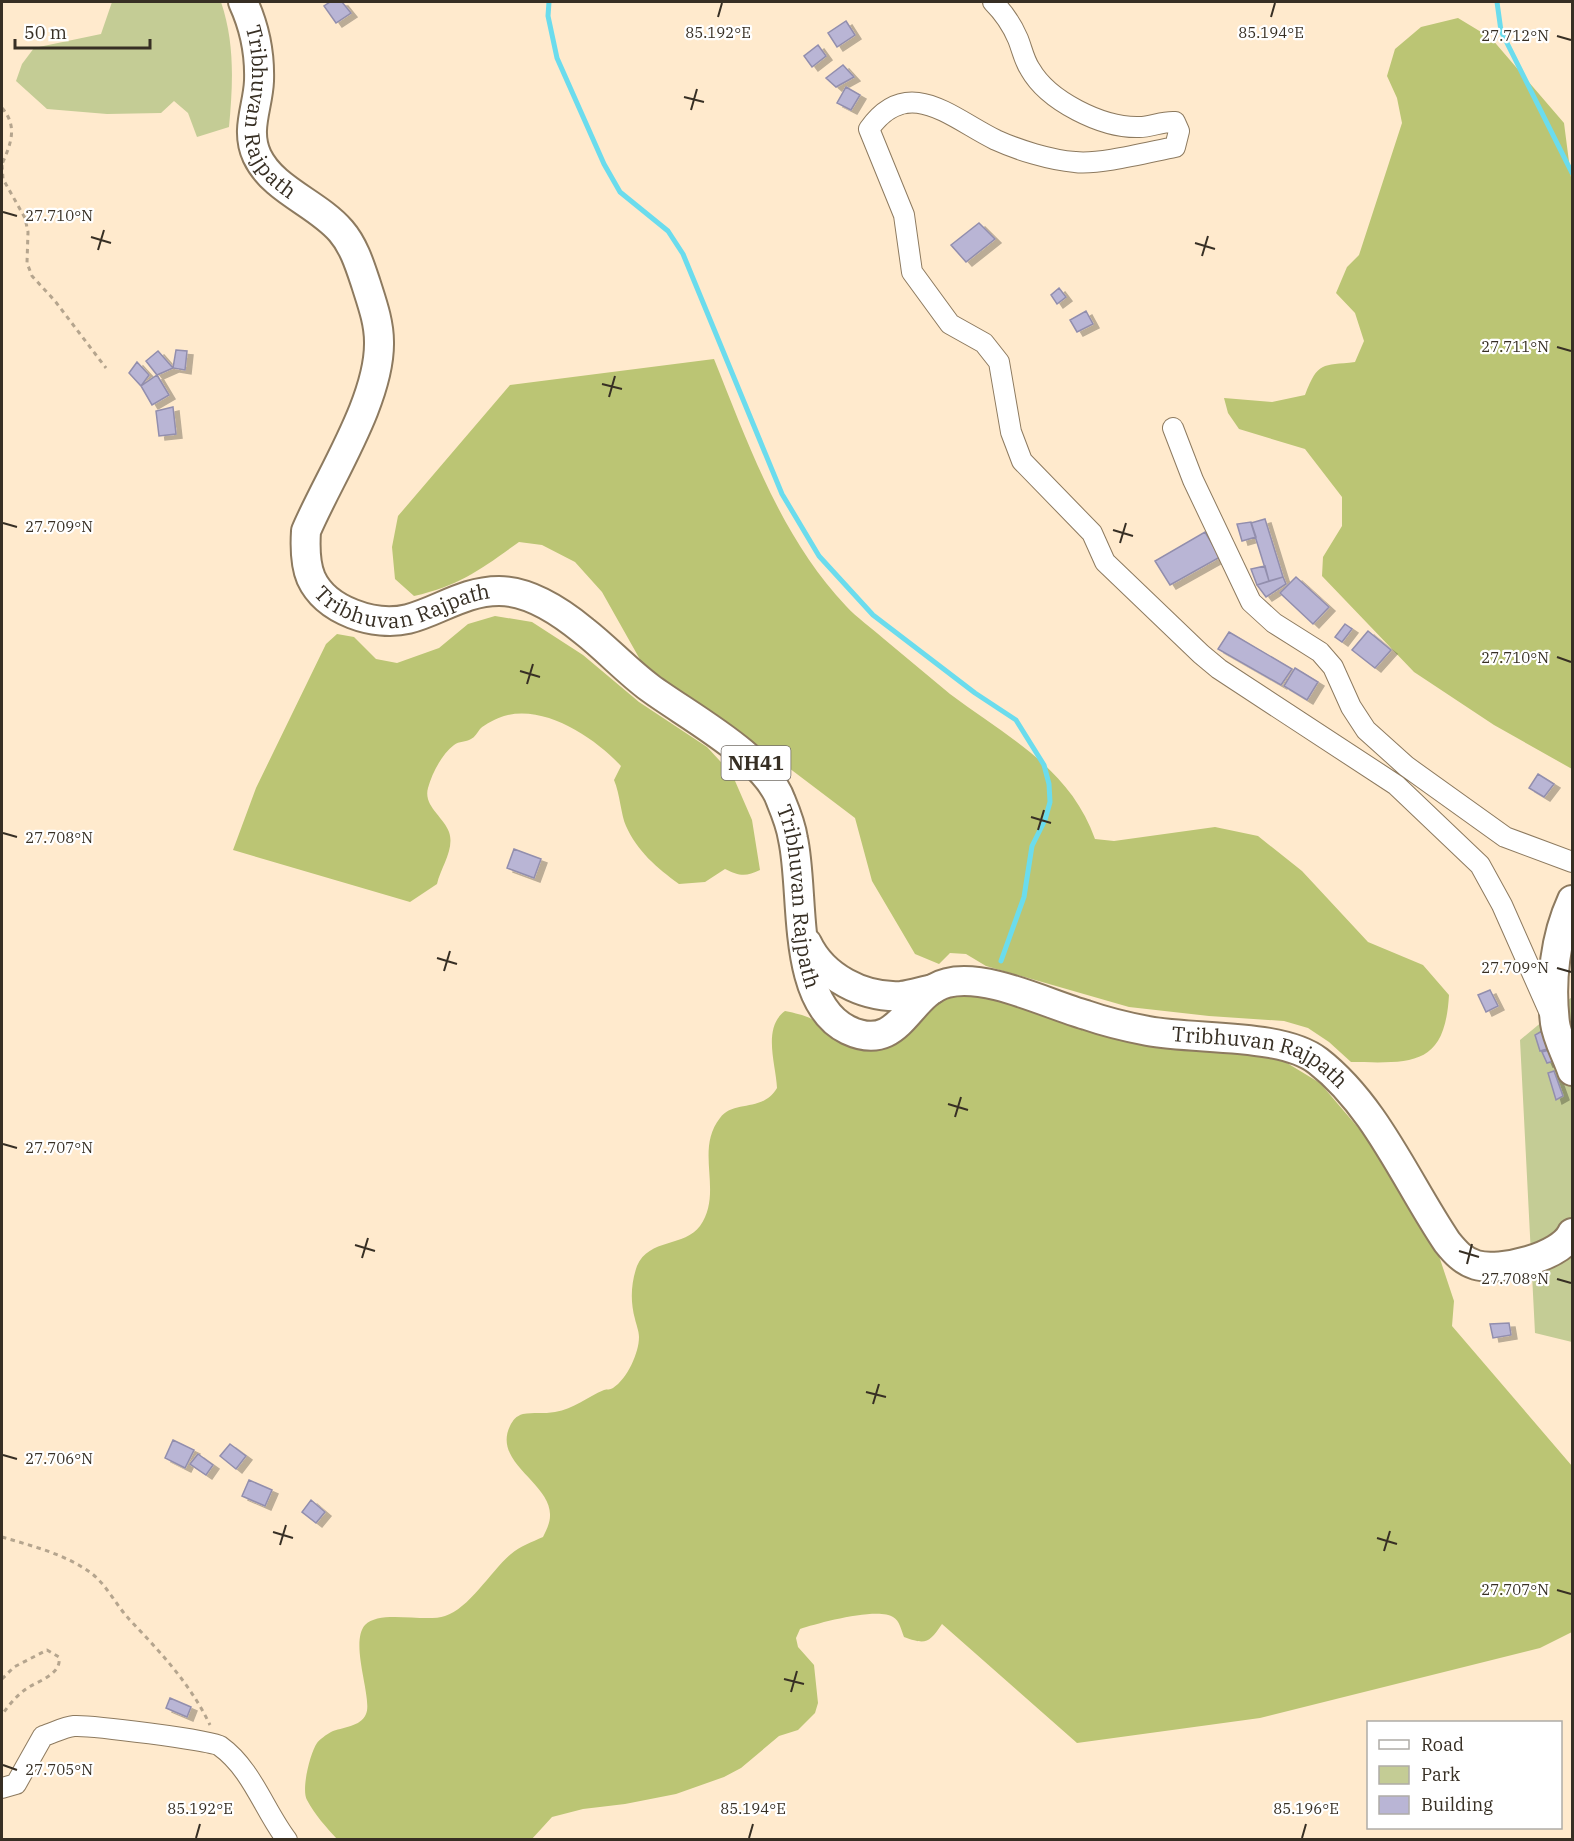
<svg xmlns="http://www.w3.org/2000/svg" width="1574" height="1841" font-family="'IBM Plex Serif',serif">
<style>
.green{fill:#c4cc95}
.forest{fill:#bbc574}
.lines{fill:none;stroke-linecap:round;stroke-linejoin:round}
.stream{stroke:#6bdced;stroke-width:5}
.building{fill:#b9b5d5;stroke:#928ead;stroke-width:1.5;filter:url(#shadow)}
.minor-casing{stroke:#8d7a5f;stroke-width:22}
.highway-casing{stroke:#8d7a5f;stroke-width:32}
.path{stroke:#b5a58e;stroke-width:3;stroke-dasharray:4.5 4.5;stroke-linecap:butt}
.minor{stroke:#fff;stroke-width:20}
.highway{stroke:#fff;stroke-width:28}
.ticks{fill:none;stroke:#372f24;stroke-width:2}
.labels{text-anchor:middle;stroke-width:4.5;stroke-linejoin:round;paint-order:stroke}
.shield{fill:#fff;stroke:#736d66;stroke-width:1.5}
.shield-label{font-size:20px;font-weight:bold;fill:#372f24}
.street-label{font-size:21px;fill:#372f24;stroke:#fff}
.ticks-label{font-size:15px;text-anchor:middle;fill:#372f24;stroke:#fff;stroke-width:4.5;stroke-linejoin:round;paint-order:stroke}
</style>
<defs>
<filter id="shadow"><feDropShadow dx="6" dy="4" stdDeviation="0" flood-color="#0004"/></filter>
</defs>
<rect width="100%" height="100%" fill="#ffeacd"/>
<path class="green" d="M112,2H221C235,43 233,84 229,127L197,137L188,113L174,101L161,113L107,114L47,109L16,81L22,64L34,48L101,34Z
M1572,997V1342L1535,1333L1520,1040Z"/>
<path class="forest" d="M1458,18L1491,38L1564,123L1572,185V769L1494,725L1414,672L1322,576L1323,557L1342,526V497L1305,449L1239,429L1228,413L1224,398L1272,402L1305,395C1318,361 1322,366 1355,362L1364,341L1355,313L1336,293L1347,267L1359,255L1402,123L1397,98L1387,76L1395,49L1421,27Z
M714,359C749,446 781,537 846,606C857,618 872,628 884,639C906,657 928,676 950,694C1007,737 1070,768 1095,839L1114,841L1215,827L1258,836L1302,871L1368,942L1423,965L1449,995C1445,1067 1412,1063 1351,1062L1329,1042L1308,1028L1284,1021L1209,1016L1129,1007L986,966L966,954L950,953L939,964L915,954L872,881L855,818L789,768L671,689L642,663L602,592L575,562L542,545L519,542C481,569 461,585 414,596L395,579L392,547L398,516L510,385Z
M495,616L532,622L583,655L639,702L707,747L732,774L752,820L760,870C746,877 739,876 725,869L705,882L679,884C657,868 637,851 626,826C621,815 620,794 614,780L621,766C595,738 545,704 504,716C497,718 485,724 480,729C477,733 475,737 471,739C466,742 459,741 454,745C442,754 432,773 428,788C423,806 444,817 449,832C455,849 441,867 437,884L410,902L233,850L256,788L326,644L337,634L354,637L376,659L397,663L439,648L468,624Z
M971,994L1282,1060L1320,1083L1378,1151L1436,1247L1454,1301L1452,1326L1572,1466V1632L1540,1648L1260,1718L1077,1743L942,1624C929,1643 926,1645 904,1637C901,1630 900,1621 893,1617C878,1607 818,1623 800,1629L796,1638L798,1647L814,1665L818,1703L815,1713L798,1730L779,1736L741,1768L724,1777L676,1794L625,1804L583,1809L552,1817L531,1840L337,1839C326,1827 315,1815 307,1800C301,1790 310,1753 317,1743C319,1740 327,1734 331,1732C342,1727 361,1727 366,1714C373,1699 349,1643 365,1625C380,1609 425,1623 445,1616C469,1609 491,1571 511,1554C520,1546 532,1542 543,1537C546,1531 550,1523 550,1516C552,1483 492,1463 510,1426C513,1420 516,1416 523,1414C533,1412 544,1414 555,1412C574,1409 587,1397 604,1390C607,1389 610,1390 613,1388C627,1379 639,1353 639,1337C639,1331 636,1324 635,1319C630,1301 631,1283 637,1266C649,1238 685,1247 700,1226C724,1192 694,1151 720,1118C734,1099 762,1113 777,1088C776,1064 762,1028 785,1011C809,1016 817,1019 835,1037L940,998Z"/>
<g class="lines">
<path class="stream" d="M549,2L548,16L557,58L604,164L620,192L668,231L683,254L782,494L819,556L873,615L975,693L1016,720L1044,765L1049,784L1050,802L1045,820L1032,846L1024,897L1001,961
M1497,2L1501,31L1572,173"/>
</g>
<path class="building" d="M330,2H342L351,13L336,23L324,6Z
M846,21L855,35L837,47L828,33Z
M818,45L826,56L812,67L804,56Z
M843,65L854,77L836,87L826,78Z
M846,87L860,95L851,110L837,103Z
M979,223L995,239L966,262L951,245Z
M1059,288L1066,297L1057,304L1051,295Z
M1086,311L1093,324L1077,332L1070,320Z
M176,350L187,351L185,370L173,368Z
M158,351L173,368L157,375L146,361Z
M137,362L149,375L141,386L129,373Z
M157,375L169,395L152,405L141,386Z
M173,407L176,434L159,436L156,411Z
M1265,519L1283,577L1269,581L1251,523Z
M1251,522L1256,537L1242,541L1237,524Z
M1205,532L1220,557L1170,585L1155,561Z
M1265,566L1269,581L1257,585L1251,569Z
M1283,577L1286,584L1266,597L1257,585Z
M1296,577L1329,607L1313,624L1280,593Z
M1345,624L1352,629L1342,642L1335,637Z
M1368,631L1391,650L1375,668L1352,650Z
M1229,632L1292,669L1281,685L1218,649Z
M1295,668L1318,682L1307,700L1284,686Z
M1538,774L1554,784L1544,797L1529,788Z
M514,849L541,859L534,878L507,868Z
M1490,990L1498,1006L1486,1012L1478,995Z
M1542,1031L1547,1049L1540,1051L1535,1035Z
M1549,1050L1554,1061L1547,1063L1542,1052Z
M1554,1071L1563,1096L1556,1100L1548,1073Z
M1509,1323L1511,1335L1493,1338L1490,1324Z
M173,1440L194,1450L185,1468L165,1458Z
M230,1444L246,1456L236,1469L220,1456Z
M198,1454L213,1465L206,1475L190,1464Z
M249,1480L272,1490L265,1506L242,1496Z
M311,1500L325,1512L316,1523L302,1512Z
M170,1698L191,1707L187,1717L166,1708Z"/>
<g class="lines">
<g class="minor-casing">
<path id="minor" d="M993,2C1003,12 1012,25 1018,39C1022,49 1024,60 1030,69C1048,101 1102,128 1139,127C1152,127 1162,121 1175,122L1179,131L1175,147C1149,152 1099,165 1075,162C1050,160 1018,150 996,140C951,118 908,74 869,129L904,215L912,272L950,324L984,343L999,362L1011,432L1022,461L1092,533L1105,562L1201,654L1219,669L1396,785L1480,865L1502,905L1549,1011
M1173,428L1193,480L1251,602L1274,623L1320,652L1333,667L1351,707L1366,730L1406,766L1505,837L1572,862
M2,1788L16,1784L43,1736C53,1733 64,1727 74,1726C90,1725 211,1740 220,1746C252,1769 264,1810 287,1840"/>
</g>
<g class="highway-casing">
<g id="highway">
<path id="s1" d="M243,2C255,28 260,52 259,81C258,107 245,130 257,156C273,190 317,203 341,231C354,246 360,266 366,284C372,303 379,322 379,342C380,400 329,477 306,531C305,547 305,564 311,578C326,611 375,627 408,619C439,611 464,591 499,591C529,591 561,612 584,631C607,649 627,671 650,688C688,716 766,757 781,801C786,813 791,826 793,839C805,893 790,1002 848,1030C901,1055 907,993 947,983C987,973 1047,1004 1086,1015C1106,1022 1127,1027 1148,1031C1196,1040 1282,1033 1318,1061C1376,1106 1407,1183 1447,1242C1455,1252 1463,1261 1476,1265C1500,1272 1561,1257 1572,1233"/>
<path d="M1572,900C1555,937 1550,981 1555,1023C1557,1038 1567,1056 1572,1071"/>
<path d="M807,943C823,977 863,998 901,996C911,995 923,991 933,989"/>
</g>
</g>
<path class="path" d="M2,108C18,126 11,144 2,164
M2,165L3,179L25,218L28,232L27,263L32,276L55,301L106,368
M2,1537C32,1546 65,1554 91,1573C106,1584 116,1605 129,1619C160,1652 190,1683 210,1725
M2,1679L14,1667L47,1650L59,1657C62,1675 37,1681 26,1689C16,1696 8,1706 2,1715"/>
<use href="#minor" class="minor"/>
<use href="#highway" class="highway"/>
</g>
<path class="ticks" d="M718,17L722,3M1271,17L1275,3M1557,36L1571,40M684,97L704,102M691,110L697,89M3,212L17,216M91,237L111,243M1195,243L1215,249M98,250L104,230M1202,256L1208,236M1557,347L1571,351M602,384L622,389M609,397L615,376M3,523L17,527M1113,530L1133,536M1120,543L1126,523M1557,657L1571,662M520,671L540,677M527,684L533,664M1031,817L1051,823M1038,830L1044,810M3,833L17,837M437,958L457,964M1557,968L1571,972M444,971L450,951M948,1104L968,1110M955,1117L961,1097M3,1144L17,1148M355,1245L375,1251M1459,1251L1479,1257M362,1258L368,1238M1467,1264L1472,1244M1557,1279L1571,1283M866,1392L886,1397M873,1404L879,1384M3,1455L17,1459M273,1532L293,1538M1377,1538L1397,1544M280,1545L286,1525M1384,1551L1390,1531M1557,1590L1571,1594M784,1679L804,1684M791,1692L797,1671M3,1765L17,1770M196,1838L200,1824M749,1838L753,1824M1302,1838L1306,1824"/>
<g class="labels">
<rect class="shield" x="721.5" y="746" width="69" height="34" rx="4.5"/>
<g class="shield-label">
<text x="756" y="770">NH41</text>
</g>
<g class="street-label">
<text dy="7" stroke="none"><textPath href="#s1" startOffset="118">Tribhuvan Rajpath</textPath></text>
<text dy="7" stroke="none"><textPath href="#s1" startOffset="748">Tribhuvan Rajpath</textPath></text>
<text dy="7" stroke="none"><textPath href="#s1" startOffset="1306">Tribhuvan Rajpath</textPath></text>
<text dy="7" stroke="none"><textPath href="#s1" startOffset="1899">Tribhuvan Rajpath</textPath></text>
</g>
</g>
<g class="ticks-label">
<text x="718" y="38">85.192°E</text>
<text x="1271" y="38">85.194°E</text>
<text x="1515" y="41">27.712°N</text>
<text x="59" y="221">27.710°N</text>
<text x="1515" y="352">27.711°N</text>
<text x="59" y="532">27.709°N</text>
<text x="1515" y="663">27.710°N</text>
<text x="59" y="843">27.708°N</text>
<text x="1515" y="973">27.709°N</text>
<text x="59" y="1153">27.707°N</text>
<text x="1515" y="1284">27.708°N</text>
<text x="59" y="1464">27.706°N</text>
<text x="1515" y="1595">27.707°N</text>
<text x="59" y="1775">27.705°N</text>
<text x="200" y="1814">85.192°E</text>
<text x="753" y="1814">85.194°E</text>
<text x="1306" y="1814">85.196°E</text>
</g>
<rect width="1574" height="1841" fill="none" stroke="#372f24" stroke-width="6"/>
<rect x="1367" y="1721" width="195" height="108" fill="#ffffff" stroke="#afaca7" stroke-width="1.5"/>
<rect x="1379" y="1740" width="30" height="9" fill="#ffffff" stroke="#afaca7" stroke-width="1.5"/>
<text x="1421" y="1751" font-size="18" fill="#372f24">Road</text>
<rect x="1379" y="1766" width="30" height="18" fill="#c4cc95" stroke="#afaca7" stroke-width="1.5"/>
<text x="1421" y="1781" font-size="18" fill="#372f24">Park</text>
<rect x="1379" y="1796" width="30" height="18" fill="#b9b5d5" stroke="#afaca7" stroke-width="1.5"/>
<text x="1421" y="1811" font-size="18" fill="#372f24">Building</text>
<path d="M15 39v9h135v-9" fill="none" stroke="#372f24" stroke-width="3"/>
<text x="24" y="39" font-size="18" fill="#372f24" stroke="#ffffff" stroke-width="4.5" paint-order="stroke">50 m</text>
</svg>
